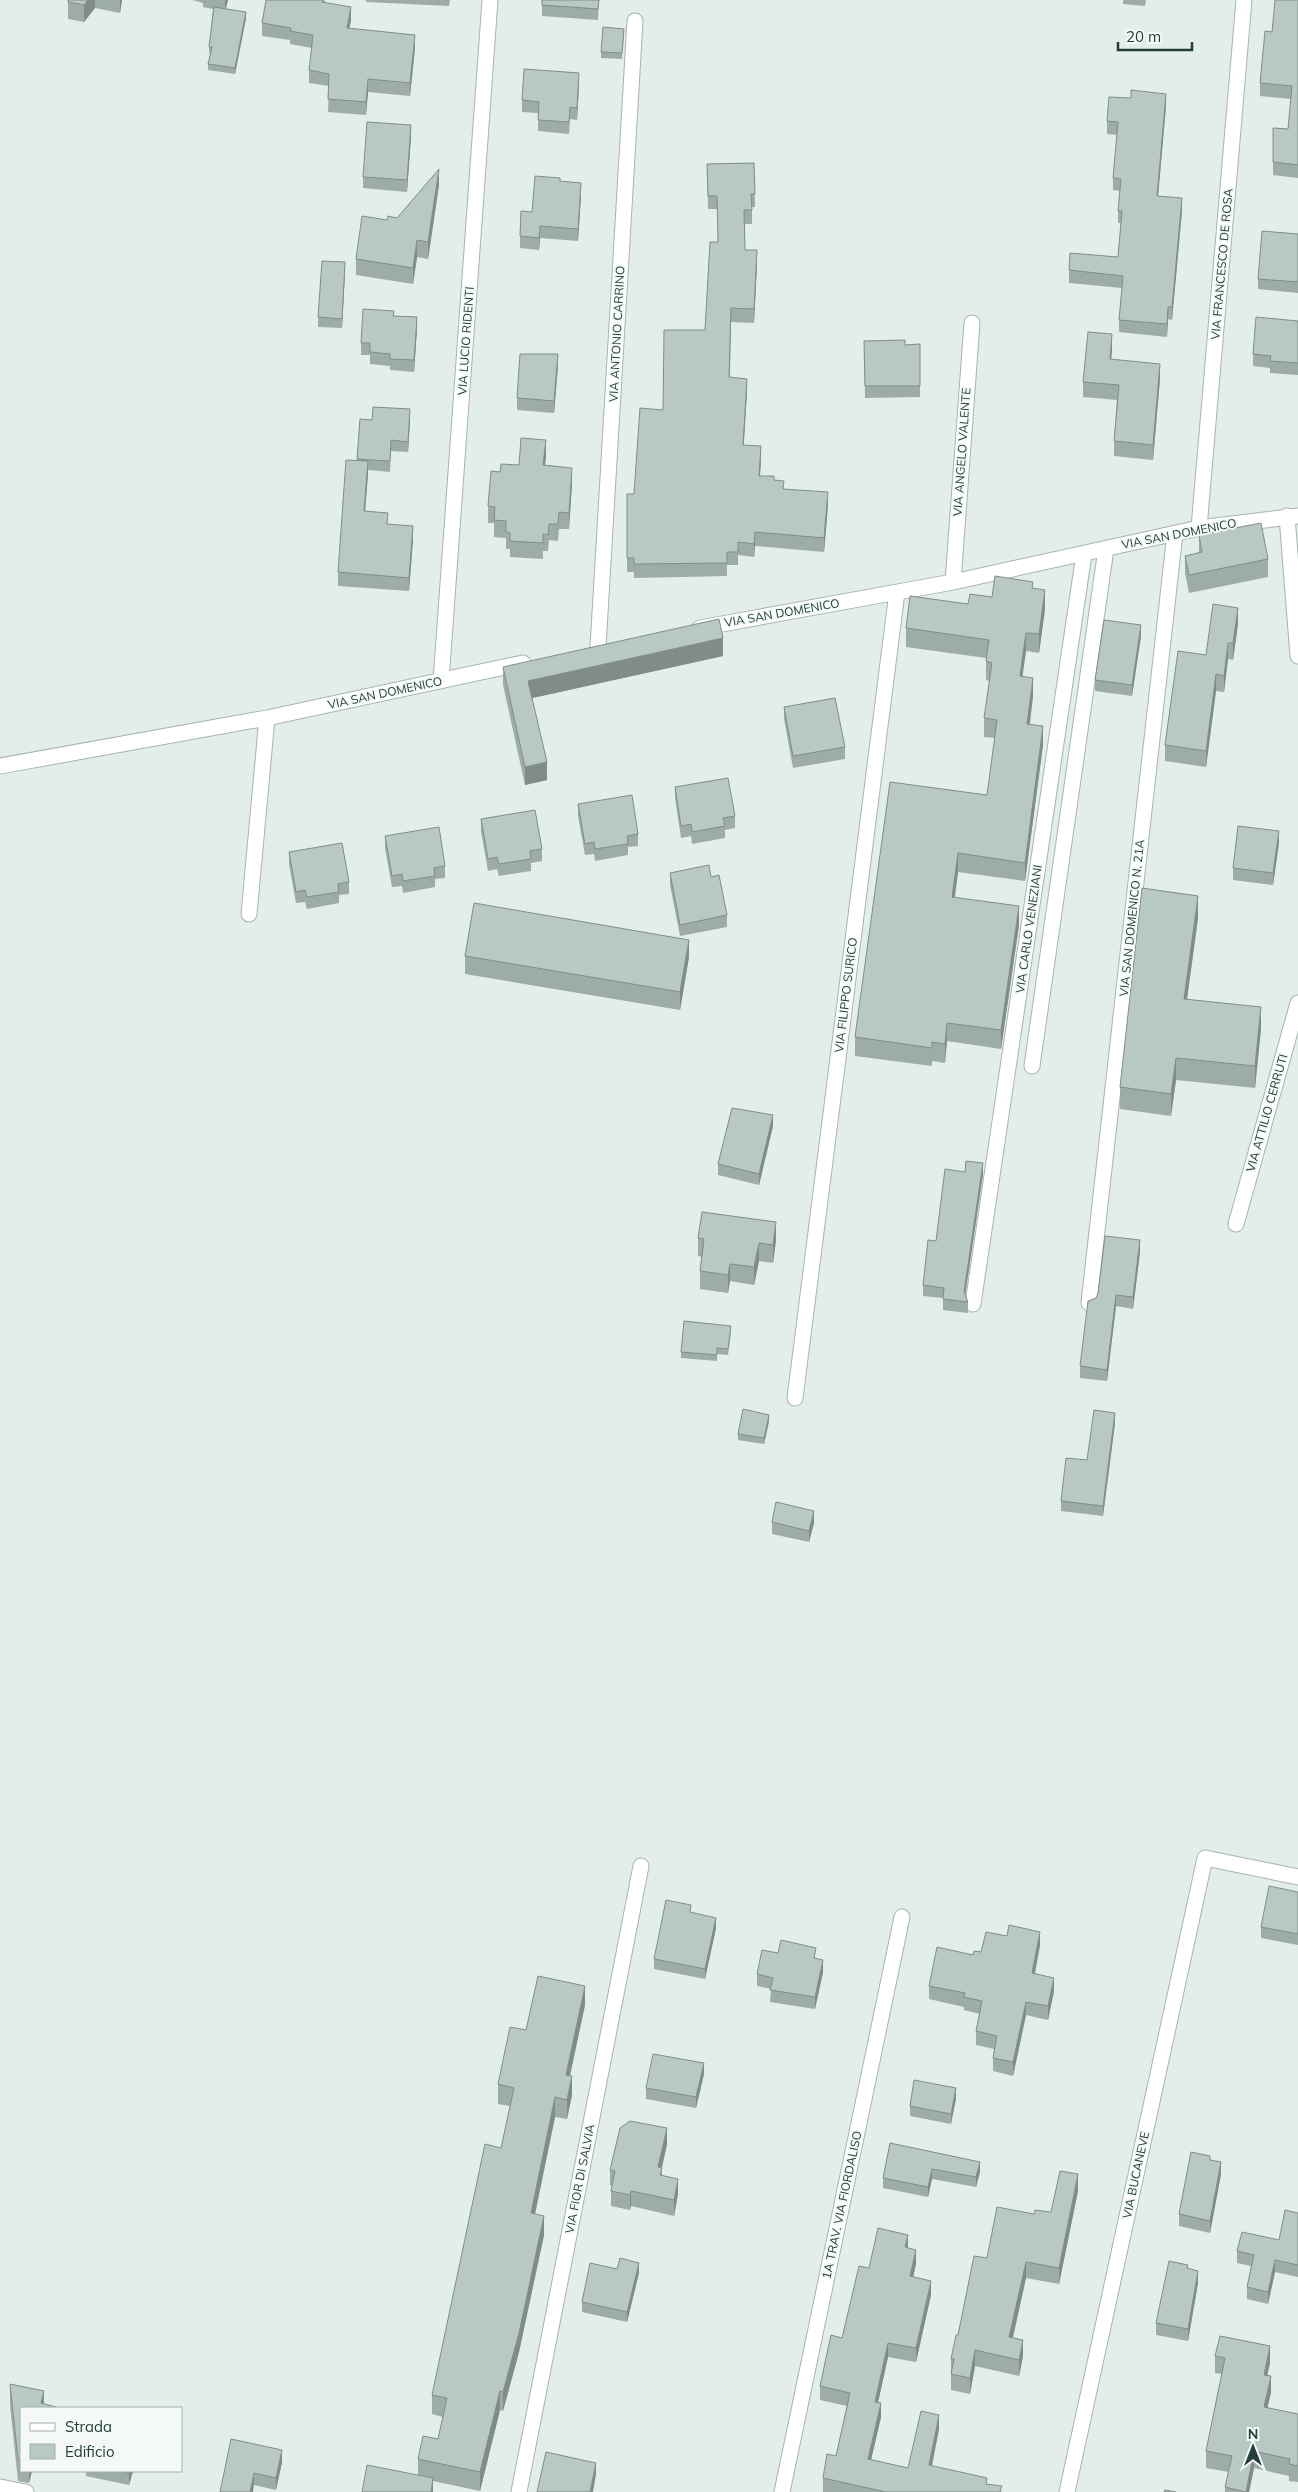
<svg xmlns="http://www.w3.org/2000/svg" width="1298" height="2492" font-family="Mulish,sans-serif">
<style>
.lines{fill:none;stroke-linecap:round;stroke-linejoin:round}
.minor-casing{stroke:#a5b5b2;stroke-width:17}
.minor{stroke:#fff;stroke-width:15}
.wall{fill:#9eaca8}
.shaded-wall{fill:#818c88}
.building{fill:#b8c8c3;stroke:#818c88}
.labels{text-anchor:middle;stroke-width:4;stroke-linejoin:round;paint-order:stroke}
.street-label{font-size:12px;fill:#223f3b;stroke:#f4f9f7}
</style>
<rect width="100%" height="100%" fill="#e3edea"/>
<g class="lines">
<g class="minor-casing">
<path id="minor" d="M1287,516L1298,656
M1199,528L1244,0
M953,582L972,323
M700,628L953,582L1199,528L1298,516
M598,647L635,21
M441,681L490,0
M0,766L267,718L523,663
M249,914L267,718
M1032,1066L1106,549
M1236,1224L1298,1003
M1089,1303L1175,533
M973,1304L1084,554
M795,1398L897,592
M0,2487L26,2492
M519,2492L641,1866
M782,2492L902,1917
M1067,2492L1205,1858L1298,1877"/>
</g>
<use href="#minor" class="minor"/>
</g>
<path class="wall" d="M68,0H122L120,13L95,8L84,22L68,19Z
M192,0H228L226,9L246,18L235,74L208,70V64L211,53H209V47L213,9L203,7V3Z
M325,0V2L351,20L349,28L415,48L410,96L368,92L366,115L328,112L329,86L309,83V70L312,48L290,44V40L262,36V23Z
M366,0H450L449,6L366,2Z
M542,0H599L598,20L542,16Z
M1123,0H1146L1145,6L1123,4Z
M1298,0V178L1273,175V128L1288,129L1291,99L1260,96V83L1272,32Z
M624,35L622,59L601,58V52Z
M579,85L577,120L570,119L569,134L538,131V113L522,112V100Z
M1166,106L1158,196L1182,211L1172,320L1168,319L1167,337L1119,332V320L1122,288L1069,283V270L1118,257L1121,223H1118V211L1120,191L1113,190V178L1117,135L1107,134V121Z
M411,137L407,192L363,188V177Z
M754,163L755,207H752V224H745V250L757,263L754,323L731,322L730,377L747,392L743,445L761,459L760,476L774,480L784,489L828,505L824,552L755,546L754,557L738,555V565H727V576L634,578V572H627V494H634L663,410L705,330L718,242L717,209H708L707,164Z
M560,181L581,195L578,241L540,238L539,250L520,248V236L532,212Z
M439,185L428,259L417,257L413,284L356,275V259L387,220L397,218Z
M1298,234V293L1258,289V279Z
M345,271L342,328L318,327V317Z
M394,316L417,329L414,372L390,370V366L370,364V355H361V343Z
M1298,321V375L1270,373V368L1253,366V354Z
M864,341L905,345L920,344V397L865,398Z
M1112,349L1111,359L1160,379L1153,460L1114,456V441L1117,400L1083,397V382Z
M558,366L554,413L517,410V398Z
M360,419L372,420H410L408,452L391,451L390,472L368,470L365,511L413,540L409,591L338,586V572L357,461Z
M546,456L545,465L572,484L569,529H559L558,541L549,540L548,551H543V559L510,557V549H506V538L494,537V523H488V506L500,472Z
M1199,535L1268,559V577L1189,593L1185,573V556L1199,553Z
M1033,588L1045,609L1039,653L1026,651L1022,676L1033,696L1030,724L1043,745L1025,881L958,872L955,898L1019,925L1001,1049L947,1041L945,1063L932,1061V1066L855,1056V1037L987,795L995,738L984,737V718L990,681L986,680V658L906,647V628L968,604L992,597Z
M1238,624L1233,660L1228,659L1224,692L1216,691L1206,767L1165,761V745L1206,655Z
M1141,636L1132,696L1095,691V680Z
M723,656L532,698L547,780L525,785L503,685V667Z
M784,707L845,747V759L793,768L784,719Z
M675,787L735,816V828L725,830V838L692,844L691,836L681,838L675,798Z
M578,804L638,834V846L628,847V855L595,861L594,854L585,855L578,816Z
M481,819L542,849V861L531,863V871L499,876L497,869L488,871L481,831Z
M385,836L445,866V878L435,879V887L403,893L402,886L392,887L385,848Z
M1279,843L1273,885L1233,880V868Z
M289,852L349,882V894L339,895V903L307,909L305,902L296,903L289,864Z
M670,873L711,877L727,915V927L680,936L670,885Z
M1198,918L1187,999L1261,1029L1255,1088L1176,1080L1171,1116L1120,1109V1087Z
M465,956L689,957L680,1010L465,974Z
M773,1126L759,1185L718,1175V1164Z
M983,1174L965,1294L968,1302V1313L943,1310V1298L923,1296V1285L936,1241Z
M698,1238L776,1240L773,1263L759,1261L754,1285L730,1281L728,1293L700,1289V1271L702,1257L698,1256Z
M1140,1252L1133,1309L1116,1306L1107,1381L1080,1378V1366L1096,1298Z
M731,1332L728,1355L717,1354V1361L681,1358V1352Z
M769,1421L764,1444L738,1440V1434Z
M1115,1423L1103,1516L1061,1511V1501L1087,1460Z
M772,1522L814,1523L809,1542L772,1534Z
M1298,1892V1945L1261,1938V1927Z
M691,1913L716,1928L705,1979L654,1969V1959Z
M1040,1945L1035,1974L1054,1991L1048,2020L1026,2015L1013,2076L993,2071V2058L994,2049L976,2045V2031L980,2014L964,2010V2007L929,1999V1986L973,1955L981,1952Z
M778,1953L816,1958L823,1972L815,2009L770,2002L771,1989L757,1986V1974Z
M585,2005L570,2075L572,2095L567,2119L555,2117L535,2214L544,2235L519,2352L503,2411L500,2410L480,2491L433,2481V2492L418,2475V2459L438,2439L443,2417L432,2414V2395L501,2148L510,2106L498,2104V2084L526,2030Z
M704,2074L696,2108L646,2099V2088Z
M956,2098L951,2124L910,2116V2106Z
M890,2143L980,2172L976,2187L932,2179L928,2197L883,2188V2178Z
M667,2144L662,2168V2175L678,2194L674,2216L631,2206L630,2210L611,2206V2191L612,2186L610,2185V2170Z
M1221,2174L1210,2233L1179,2226V2214Z
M1078,2191L1059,2284L1026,2278L1013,2338L1023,2356L1019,2376L975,2366L970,2394L951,2390V2359L958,2335L987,2258L1034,2214L1051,2212Z
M1298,2213V2277L1275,2272L1268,2304L1247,2299V2287L1251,2266L1237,2263V2251L1279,2240Z
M908,2248L916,2264L913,2277L931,2295L916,2362L888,2357L878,2402L881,2417L871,2460L908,2468L939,2429L932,2466L987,2484L1002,2492H823V2478L836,2456L847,2406L820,2400V2386L842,2338L869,2268Z
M1188,2268L1198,2283L1188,2341L1156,2335V2323Z
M617,2269L639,2273L627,2322L582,2312V2302Z
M1215,2356L1270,2363L1267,2375L1271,2392L1267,2408L1298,2414V2482L1289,2481V2476L1254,2468L1249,2492H1225V2487L1229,2472L1206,2468V2451L1222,2374L1215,2373Z
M10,2384L21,2408V2471H32L29,2483L18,2481L10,2405Z
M231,2439L282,2462L276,2490L254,2485Z
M86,2471H133L129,2485L86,2476Z"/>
<path class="shaded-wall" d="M88,0H95V8L84,22V5Z
M120,0H122L120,13Z
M226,0H228L225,11V1Z
M351,7V20L347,41V28Z
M246,12V18L235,74V68Z
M415,35V48L410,96V83Z
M579,73V85L577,120V108Z
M368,79V92L366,115V102Z
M1166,94V106L1157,208V196Z
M411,125V137L407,192V180Z
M439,169V185L428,259V242Z
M581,183V195L578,241V229Z
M1182,198V211L1172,320V307Z
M540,226V238L539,250V238Z
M417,240V257L413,284V268Z
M757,250V263L754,323V309Z
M345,262V271L342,328V319Z
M1168,307V319L1167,337V324Z
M417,317V329L414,372V360Z
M1112,334V349L1110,374V359Z
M558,354V366L554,413V401Z
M1160,364V379L1153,460V445Z
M747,379V392L743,458V445Z
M410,409V420L408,452V442Z
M546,440V456L543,482V465Z
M761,446V459L759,489V476Z
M368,461V475L364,525V511Z
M572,468V484L569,529V513Z
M828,492V505L824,552V538Z
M413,526V540L409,591V578Z
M755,532V546L754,557V544Z
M1045,590V609L1039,653V634Z
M1238,608V624L1233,660V643Z
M1141,625V636L1132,696V685Z
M1026,633V651L1020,694V676Z
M723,638V656L528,699V681Z
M1228,643V659L1224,692V676Z
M1216,674V691L1206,767V751Z
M1033,678V696L1027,743V724Z
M1043,726V745L1025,881V863Z
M547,762V780L525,785V767Z
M1279,831V843L1273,885V873Z
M958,853V872L952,916V897Z
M1198,896V918L1184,1021V999Z
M1019,906V925L1001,1049V1030Z
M689,940V957L680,1010V992Z
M1261,1007V1029L1255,1088V1066Z
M947,1023V1041L945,1063V1044Z
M1176,1058V1080L1171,1116V1094Z
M773,1115V1126L759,1185V1174Z
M983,1163V1174L964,1303V1292Z
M776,1222V1240L773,1263V1245Z
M1140,1240V1252L1133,1309V1297Z
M759,1243V1261L754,1285V1267Z
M730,1264V1281L728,1293V1275Z
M1116,1295V1306L1107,1381V1370Z
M1115,1413V1423L1103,1516V1506Z
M769,1415V1421L764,1444V1438Z
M814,1511V1523L809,1542V1531Z
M716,1918V1928L705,1979V1969Z
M1040,1932V1945L1032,1987V1973Z
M823,1960V1972L815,2009V1997Z
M1054,1978V1991L1048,2020V2006Z
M585,1986V2005L566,2094V2075Z
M1026,2002V2015L1013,2076V2062Z
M704,2063V2074L696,2108V2097Z
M572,2076V2095L567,2119V2100Z
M956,2088V2098L951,2124V2114Z
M555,2097V2117L531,2233V2213Z
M667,2128V2144L658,2183V2167Z
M980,2162V2172L976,2187V2177Z
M1221,2162V2174L1210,2233V2221Z
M932,2169V2179L928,2197V2187Z
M1078,2174V2191L1059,2284V2268Z
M678,2179V2194L674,2216V2200Z
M631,2191V2206L630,2210V2195Z
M544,2216V2235L519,2352L503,2411V2392Z
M908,2235V2249L905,2247Z
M916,2250V2264L910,2291V2276Z
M1275,2260V2272L1268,2304V2292Z
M1026,2262V2278L1009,2354V2337Z
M639,2263V2273L627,2322V2312Z
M1198,2271V2283L1188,2341V2329Z
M931,2281V2295L916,2362V2348Z
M1023,2340V2356L1019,2376V2360Z
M888,2343V2357L875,2416V2402Z
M1270,2346V2363L1264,2391V2375Z
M975,2350V2366L970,2394V2378Z
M1271,2376V2392L1264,2424V2407Z
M44,2391V2408L41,2403Z
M500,2391V2410L480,2491V2472Z
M881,2403V2417L868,2473V2459Z
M939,2415V2429L929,2479V2465Z
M282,2450V2462L276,2490V2478Z
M1254,2451V2468L1249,2492H1246Z
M596,2463V2474L593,2492H590Z
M29,2471H32L29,2483Z
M130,2471H133L129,2485V2473Z
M254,2473V2485L253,2492H250Z
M433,2478V2492H431Z"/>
<path class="building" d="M68,0H88L84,5L68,2Z
M266,0H323L322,2L351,7L347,28L415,35L410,83L368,79L366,102L328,99L329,74L309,70L313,35L290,31L291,28L262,23Z
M542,0H599L598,9L542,5Z
M1275,0H1298V165L1273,162V128L1288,129L1292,86L1260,83L1265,31L1272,32Z
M214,7L246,12L235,68L208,64L212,47H209Z
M603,27L624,29L622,53L601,52Z
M524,69L579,73L577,108L570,107L569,122L538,120L539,102L522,100Z
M1131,90L1166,94L1157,196L1182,198L1172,307H1168L1167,324L1119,320L1123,276L1069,270L1070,253L1118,257L1122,211H1118L1121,179L1113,178L1118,122L1107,121L1109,97L1131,98Z
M367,122L411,125L407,180L363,177Z
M754,163L755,194H751L752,210H744L745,250H757L754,309L731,308L729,377L747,379L743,445L761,446L759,476H774V480L784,481L783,489L828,492L824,538L755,532L754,544L738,542V552H727V563L634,564V558H627V494H634L640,408L663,410L664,330H705L710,242H718L717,196H708L707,164Z
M439,169L428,242L417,240L413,268L356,259L362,216L387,220L388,216L397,218Z
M535,176L560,178V181L581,183L578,229L540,226L539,238L520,236L521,211L532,212Z
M1262,231L1298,234V282L1258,279Z
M322,261L345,262L342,319L318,317Z
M363,309L394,311L393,316L417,317L414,360L390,359V354L370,352V343H361Z
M1256,317L1298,321V363L1270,361L1271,356L1253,354Z
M1088,332L1112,334L1110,359L1160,364L1153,445L1114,441L1119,385L1083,382Z
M905,340V345L920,344V386H865L864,341Z
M520,354H558L554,401L517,398Z
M373,407L410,409L408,442L391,440L390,461L357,459L360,419L372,420Z
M521,438L546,440L543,465L572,468L569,513L559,512L558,524H549L548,535L543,534V543L510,541V533L506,532V521L494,520L495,507L488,506L491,471L500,472L501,464L519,465Z
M346,460L368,461L364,511L388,513L387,524L413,526L409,578L338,572Z
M1261,523L1268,559L1189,575L1185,556L1202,552L1199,535Z
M995,576L1033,582L1032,588L1045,590L1039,634L1026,633L1020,676L1033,678L1027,724L1043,726L1025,863L958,853L952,897L1019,906L1001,1030L947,1023L945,1044L932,1042V1048L855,1037L890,782L987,795L997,720L984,718L992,663L986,661L989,640L906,628L910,596L968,604L970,594L992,597Z
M1213,604L1238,608L1233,643H1228L1224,676L1216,674L1206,751L1165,745L1178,651L1206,655Z
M719,619L723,638L528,681L547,762L525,767L503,667Z
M1104,620L1141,625L1132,685L1095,680Z
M835,698L845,747L793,756L784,707Z
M728,778L735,816L723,818L725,826L692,832L691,824L681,826L675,787Z
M632,795L638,834L627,836L628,844L595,849L594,842L585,844L578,804Z
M535,810L542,849L530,851L531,859L499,864L497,857L488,859L481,819Z
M1238,826L1279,831L1273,873L1233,868Z
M439,827L445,866L434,868L435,876L403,881L402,874L392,876L385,836Z
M342,843L349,882L338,884L339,892L307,897L305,890L296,892L289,852Z
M709,865L711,877L719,875L727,915L680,925L670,873Z
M1142,888L1198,896L1184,999L1261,1007L1255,1066L1176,1058L1171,1094L1120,1087Z
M474,903L689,940L680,992L465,956Z
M732,1108L773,1115L759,1174L718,1164Z
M966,1161L983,1163L964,1292L968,1302L943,1299L944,1288L923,1285L928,1240L936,1241L945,1169L965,1172Z
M702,1212L776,1222L773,1245L759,1243L754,1267L730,1264L728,1275L700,1271L704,1239L698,1238Z
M1105,1236L1140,1240L1133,1297L1116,1295L1107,1370L1080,1366L1088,1301L1096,1298L1098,1293Z
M684,1321L731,1326L728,1349L717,1348V1355L681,1352Z
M743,1409L769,1415L764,1438L738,1434Z
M1094,1410L1115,1413L1103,1506L1061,1501L1066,1458L1087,1460Z
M776,1502L814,1511L809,1531L772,1522Z
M1269,1886L1298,1892V1934L1261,1927Z
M666,1900L691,1905L690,1912L716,1918L705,1969L654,1959Z
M1009,1925L1040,1932L1032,1973L1054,1978L1048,2006L1026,2002L1013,2062L993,2058L997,2036L976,2031L982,2001L964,1997L965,1993L929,1986L937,1947L973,1955L974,1951L981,1952L986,1932L1007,1936Z
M781,1940L816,1948L814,1958L823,1960L815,1997L770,1990L773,1978L757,1974L762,1950L778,1953Z
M538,1976L585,1986L566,2075L572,2076L567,2100L555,2097L531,2213L544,2216L519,2333L503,2392L500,2391L480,2472L418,2459L423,2436L438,2439L447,2398L432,2395L485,2144L501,2148L514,2088L498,2084L510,2027L526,2030Z
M653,2054L704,2063L696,2097L646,2088Z
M914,2080L956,2088L951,2114L910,2106Z
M630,2121L667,2128L658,2167L662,2168L660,2175L678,2179L674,2200L631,2191L630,2195L611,2191L615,2171L610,2170L620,2128Z
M890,2143L980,2162L976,2177L932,2169L928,2187L883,2178Z
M1191,2152L1210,2156V2160L1221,2162L1210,2221L1179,2214Z
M1060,2171L1078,2174L1059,2268L1026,2262L1009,2337L1023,2340L1019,2360L975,2350L970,2378L951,2374L954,2359H951L956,2335H958L974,2256L987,2258L997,2207L1034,2214L1035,2210L1051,2212Z
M1285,2210L1298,2213V2265L1275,2260L1268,2292L1247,2287L1254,2255L1237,2251L1242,2232L1279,2240Z
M878,2228L908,2235L905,2247L916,2250L910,2276L931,2281L916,2348L888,2343L875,2402L881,2403L868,2459L908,2468L921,2411L939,2415L929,2465L987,2478L986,2484L1002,2486L1000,2492H886L823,2478L827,2454L836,2456L850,2393L820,2386L823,2372L831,2335L842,2338L859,2266L869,2268Z
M620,2258L639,2263L627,2312L582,2302L590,2263L617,2269Z
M1169,2261L1188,2265L1187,2268L1198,2271L1188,2329L1156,2323Z
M1220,2336L1270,2346L1264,2375L1271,2376L1264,2407L1298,2414V2466L1289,2464L1290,2459L1254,2451L1246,2492L1225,2487L1232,2456L1206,2451L1225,2358L1215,2356Z
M10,2384L44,2391L41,2403L56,2407V2408H21V2460L18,2459Z
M231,2439L282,2450L276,2478L254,2473L250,2492H220Z
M546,2452L596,2463L590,2492H537Z
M367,2465L433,2478L431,2492H362Z
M118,2471H130L129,2473Z
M1165,2490L1176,2492H1164Z"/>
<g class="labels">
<g class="street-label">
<text transform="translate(1222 264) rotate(-85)" y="4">VIA FRANCESCO DE ROSA</text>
<text transform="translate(617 334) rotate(-87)" y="4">VIA ANTONIO CARRINO</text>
<text transform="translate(466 341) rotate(-86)" y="4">VIA LUCIO RIDENTI</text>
<text transform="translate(962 452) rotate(-86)" y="4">VIA ANGELO VALENTE</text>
<text transform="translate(1179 534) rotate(-11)" y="4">VIA SAN DOMENICO</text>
<text transform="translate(782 613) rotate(-10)" y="4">VIA SAN DOMENICO</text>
<text transform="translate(385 693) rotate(-12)" y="4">VIA SAN DOMENICO</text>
<text transform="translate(1132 918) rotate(-84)" y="4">VIA SAN DOMENICO N. 21A</text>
<text transform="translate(1029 929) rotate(-82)" y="4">VIA CARLO VENEZIANI</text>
<text transform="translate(846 995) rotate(-83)" y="4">VIA FILIPPO SURICO</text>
<text transform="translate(1267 1113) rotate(-74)" y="4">VIA ATTILIO CERRUTI</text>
<text transform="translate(1136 2175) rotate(-78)" y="4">VIA BUCANEVE</text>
<text transform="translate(580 2179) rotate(-79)" y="4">VIA FIOR DI SALVIA</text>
<text transform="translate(842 2205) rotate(-78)" y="4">1A TRAV. VIA FIORDALISO</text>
</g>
</g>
<rect x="20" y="2407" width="162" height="65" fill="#f4f9f7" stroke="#a0afac"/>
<rect x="30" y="2423" width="25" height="8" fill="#ffffff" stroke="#a0afac"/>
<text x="65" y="2432" font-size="15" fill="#223f3b">Strada</text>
<rect x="30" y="2444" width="25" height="15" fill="#b8c8c3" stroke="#a0afac"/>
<text x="65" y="2457" font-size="15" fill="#223f3b">Edificio</text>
<g transform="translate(1253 2447)" stroke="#f4f9f7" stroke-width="4" paint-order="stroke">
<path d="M0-4L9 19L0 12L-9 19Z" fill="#223f3b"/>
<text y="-8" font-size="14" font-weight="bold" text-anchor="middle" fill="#223f3b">N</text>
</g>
<path d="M1118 42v8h74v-8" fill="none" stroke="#223f3b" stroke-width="2.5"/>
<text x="1126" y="42" font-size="15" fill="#223f3b" stroke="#f4f9f7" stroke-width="4" paint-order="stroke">20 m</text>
</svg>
